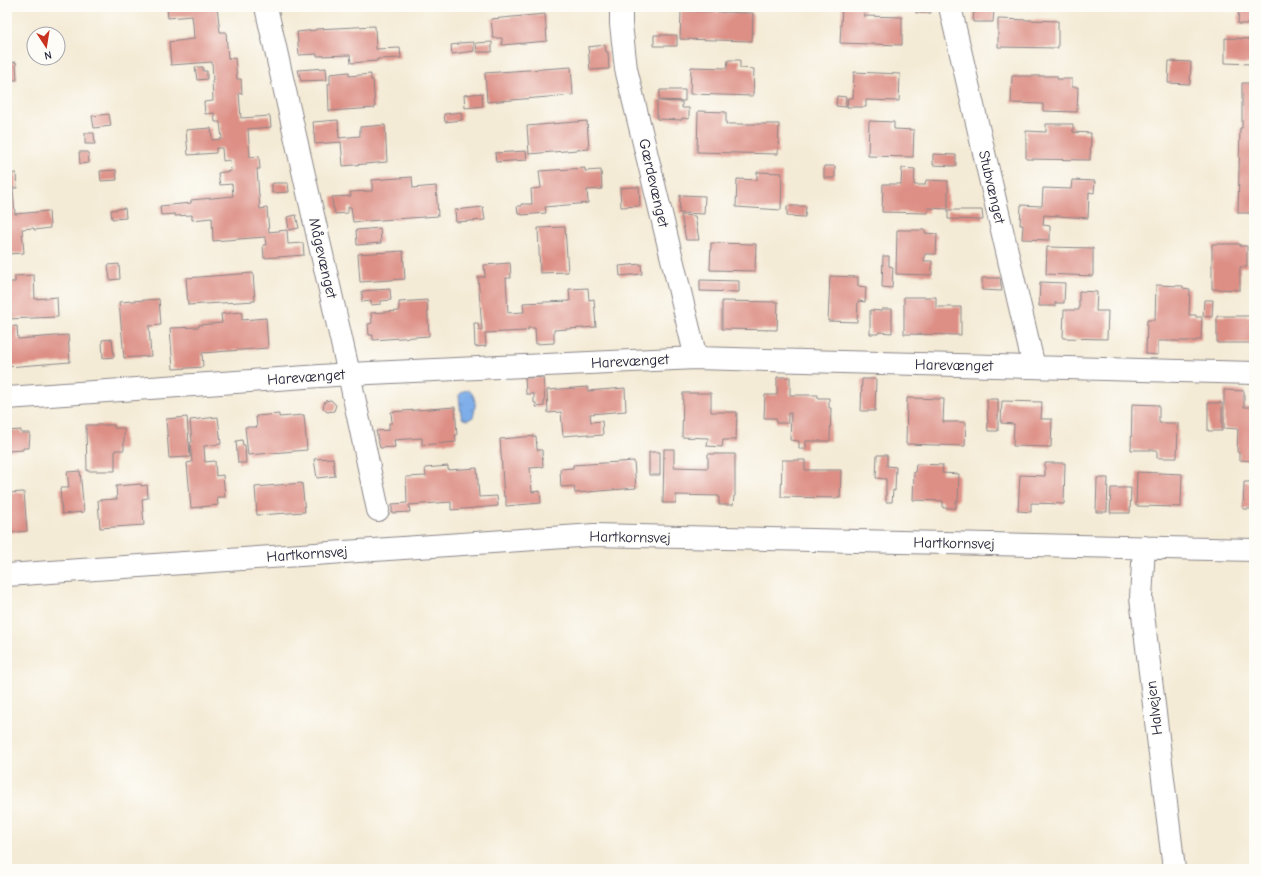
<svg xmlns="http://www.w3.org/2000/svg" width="1261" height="876" font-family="'Comic Neue',sans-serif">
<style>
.water{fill:url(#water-ripples);stroke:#506892}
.building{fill:#dd8f85}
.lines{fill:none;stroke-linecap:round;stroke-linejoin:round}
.minor-casing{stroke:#8b8688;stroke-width:24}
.minor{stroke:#fff;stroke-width:22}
.labels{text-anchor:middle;stroke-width:3;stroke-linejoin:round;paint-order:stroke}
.street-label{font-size:15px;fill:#22223b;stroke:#fdfcf7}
</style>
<defs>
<pattern id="water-ripples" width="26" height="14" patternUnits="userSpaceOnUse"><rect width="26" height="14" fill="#7eaee9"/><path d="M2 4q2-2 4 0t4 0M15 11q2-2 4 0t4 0" fill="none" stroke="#678dbe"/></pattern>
</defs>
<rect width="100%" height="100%" fill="#fdfcf7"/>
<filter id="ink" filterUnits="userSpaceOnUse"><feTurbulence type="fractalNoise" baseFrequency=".025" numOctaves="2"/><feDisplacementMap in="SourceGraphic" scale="8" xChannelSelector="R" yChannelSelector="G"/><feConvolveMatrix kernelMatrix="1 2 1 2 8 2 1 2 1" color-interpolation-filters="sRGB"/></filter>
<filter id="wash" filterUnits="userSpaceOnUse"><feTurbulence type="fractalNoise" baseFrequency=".012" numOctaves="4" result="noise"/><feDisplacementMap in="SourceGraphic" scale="16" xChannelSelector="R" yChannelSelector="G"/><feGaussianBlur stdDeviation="0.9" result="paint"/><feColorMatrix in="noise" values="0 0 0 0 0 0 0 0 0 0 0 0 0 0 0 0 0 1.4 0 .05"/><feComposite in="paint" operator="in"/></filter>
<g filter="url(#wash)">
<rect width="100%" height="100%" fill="#f4ebd6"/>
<path class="water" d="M468,390C477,395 476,408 473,417L468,420L463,419L461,415L459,395L463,391Z"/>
<g id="blocks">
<path class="building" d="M167,7H217L220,32H226L228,59L235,58L237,79H241L242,94L239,93L241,118L270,116L271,127L248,129L250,157L259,156L260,169H257L260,209L267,208L269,232L287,230L288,244L303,243L304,255L264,258L263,245H266L265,237L213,241L212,218L192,220V215L175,216V214L161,215L160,206L191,203V200L233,196L232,184L220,185L218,173L231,171L230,160L223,161L222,148H216V153L188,155L186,130L211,128L212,140L222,139L220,122H215L214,113L205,114L204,102L213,101L212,80H213L212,62L171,65L169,42L194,39L193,24L192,16L168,18Z
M300,7H323V10L300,11Z
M842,7H865L864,16L902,17V45L840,43Z
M908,7H930L931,13H916V9L908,8Z
M978,7H1001L1000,11H994L993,22H973L974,8L978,9Z
M1239,7H1254V66H1252V64L1225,63V38L1252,39V24H1238Z
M681,11L753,13L752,41L680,39Z
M545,14L547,41L502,45V38H493L491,19Z
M998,19L1058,21V48L998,47Z
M375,26L376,49L400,48L401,58L377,59V61L351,63L350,55L317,56V54L299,55L297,32L316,30V29Z
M654,35H677V46H654Z
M474,42V51L452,54L451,45L459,44V43Z
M492,42V52H477L476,43Z
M605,45L606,52H608L609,69L590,70L588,47Z
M728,60H740V68L754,69L753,96L690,94L691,67L727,68Z
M1169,61L1191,62L1190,84L1168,83Z
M16,62L17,80H7V63Z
M195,67H203V71H207V79L197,80Z
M571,67L573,95L487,102L485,73Z
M326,68L327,80L301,81L298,70Z
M349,72V76L371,74V80H373L375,108L329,111L328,84H330V74Z
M854,72L900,74L899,101L866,100V107H847L848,98H853Z
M1012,76H1057V79H1072V87H1078L1077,112L1043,111V104L1011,103Z
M1242,83H1254V213H1238L1240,128H1242Z
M660,90H685V101L659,100Z
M482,93L483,106L465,108L464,95Z
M837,96L846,97V107L836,106Z
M657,101L682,102V108H689V119L682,118V120L657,119Z
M698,111L726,112V124H779L778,154L697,152Z
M461,112L462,120L445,122L444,114Z
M109,114L111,126L94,128L92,116Z
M338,120L339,138L360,136V127L385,125L387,162L343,166L341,142L315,144L313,122Z
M587,121L589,149L529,154L527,126Z
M869,121L894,122V129L914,130L913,157L868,156Z
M1046,124H1073V132L1091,133L1090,160L1026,159V131L1046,132Z
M85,133H94L95,144H85Z
M7,136H8L9,149H7Z
M526,151L527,160L496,162L495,153Z
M79,152H88L89,163L80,164Z
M933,154L956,155V166L933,165Z
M824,166H835V178H824Z
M585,168V171L601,170L602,189L587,190L588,203L545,207L546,213L522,215V214H518L517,206H522L521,204H532L531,189L541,188L539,171Z
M902,168L915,169L914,185H925L926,180L948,181V209L928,208V213L882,212L883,184H901Z
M116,170L117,180L101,181L100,171Z
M757,172L782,173L781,210L736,207L737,179L757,180Z
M16,173L17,188H13L15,214L49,211L50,228L34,230V228L22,229L24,253L7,254V174Z
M412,177L413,188L436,186L438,216L353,222L351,207H348V213L335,214L334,208H333L332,197L351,196L350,192L372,191V180Z
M1072,180L1095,181L1094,193L1089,192L1088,218L1044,215L1043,225L1050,226V240L1022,239L1023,225H1020L1021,205L1042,206L1043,188L1071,189Z
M274,183H288L289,192L272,193V184Z
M633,187H639L640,206L621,207L620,188Z
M680,195L705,196L704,214L679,213Z
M787,206H806L805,217L787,216Z
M483,207L485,220L456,222L455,210Z
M125,208L126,218L112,219L111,210Z
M948,210H982L983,220L948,219Z
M296,215L299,228L289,230L287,217Z
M681,215L695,216L699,240H686Z
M565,227L568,272L540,273L538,228Z
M380,228L381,243L357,245L356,230Z
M897,230H925V233L937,234L936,254H925L924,261H932V275L896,274Z
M711,243L756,244L755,271L710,270Z
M1212,244H1240V246H1247V267H1240V290L1212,289Z
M1047,247L1093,248V276L1046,274Z
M403,251L405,279L360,282L358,254Z
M883,256H889V266L893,267L892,288L882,287Z
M510,263L511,278H506L508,313L524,312L523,303L570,301L569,289L588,288L589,300L594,299L596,327L554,330V343L536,344L535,328H528V330L525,331L485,333L486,346L475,347L474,323H478L479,330H482L478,277H485L484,265Z
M119,264L120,279L110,280L108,265Z
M641,264L642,274L620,276L619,266Z
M253,273L255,301L188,305L186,278Z
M34,275L35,299L57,297L58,317L7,319V282H15V276Z
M830,276L858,277V286L866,287L865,302L858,301L857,322L828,321Z
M982,278H1000L1002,291L982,290Z
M700,280L739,281V292L700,291Z
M1040,282L1065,283L1064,303H1055V306H1039Z
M1156,285L1183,286V288L1190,289L1189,315H1196V317H1202L1201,340H1196V341H1158V355L1146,354L1147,320H1155Z
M390,289L391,300L381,301V304L371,305V301L362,302V291Z
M1079,291L1097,292L1096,311H1108L1107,339L1063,338L1064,310H1079Z
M904,297H936V307H961V335L904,334Z
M159,299L161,325L149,326L151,356L124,358L119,302Z
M427,300L429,336L373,340V335H369L368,324L372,323L371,313L399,311V302Z
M1204,300H1213L1212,317L1203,316Z
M722,301L778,302L777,330L722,329Z
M882,309H892V333L879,332L878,334H870V310L882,311Z
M242,312V320L266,318L268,348L202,353L203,367L173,369L170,328L199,327V325L222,323L221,314Z
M1217,316H1254V343H1217Z
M17,326L18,339L68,335L70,362L7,367V327Z
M112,339L114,357L103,358L102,340Z
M543,377L545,402H544V406L536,407V403H534V394H526L525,378Z
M777,377H790V395H818V398H829V408H831L830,441H806V449H799V441L790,440L791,413H788V423H776V418H764L765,395H777Z
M862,379H876L875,411H861Z
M588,387V391L625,388L626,411L590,414L591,422L602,421L603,435L588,436V434L563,436L561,412L548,413L547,390Z
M1224,390L1244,391V407H1254V461L1239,460V452H1237L1238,429L1224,428Z
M683,393H711V412H737L736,440H723L722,447L707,446L708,438L682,437Z
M907,398L944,399L943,422H966L965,446L906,444Z
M987,399H998V431H988Z
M331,400L336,405L334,411L327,412L323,408L325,401Z
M1002,401L1042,402L1041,419H1052L1051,447L1013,446L1014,424L1001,423Z
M1208,403H1222V431H1208Z
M1132,404L1159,405V423H1178L1177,458H1157V450H1131Z
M455,407L457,435H455L456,442L422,445V438L394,440L395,447L380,448L376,431L389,430V423H392L391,412Z
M279,414V417L304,415L307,450L248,455L245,427H257L256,416Z
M187,417L190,457L169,458L166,419Z
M218,417L221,444L204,446L205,462L215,461L216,476L223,475L225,497H217L218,505L191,508L187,463L192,462L190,443L192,442L190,420Z
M86,425H114V428H124V450H115V471H87Z
M21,430V433H30L29,448H23V450L7,451V431Z
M536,436L537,450H542L543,467L530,468L532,492L540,491L541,503L506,506V497H504L500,439Z
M242,440L243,445H245L246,463H238L236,441Z
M664,449H674V467L708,468V454H735V496H734L733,505H719V496L676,495V503H663Z
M649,452H660V475H649Z
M877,455H887V466L896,467L895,491L893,490L892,502H886V479L876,478Z
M333,458L335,476L317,478L314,459Z
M782,460H805V470H841L840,498L781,497Z
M634,461L636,488L575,493L574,486L561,487L560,469L573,468V465Z
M1045,463H1065L1064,504L1031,503V512L1018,511L1020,475L1045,476Z
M916,464L943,465L942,473L959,474L958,501H956V508H943V501L913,500L914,472L915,473Z
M448,466V470L477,468L479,497L497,496L498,506L451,510V502L409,505L410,512L392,513V504L407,503L406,477L426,476L425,468Z
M80,471L84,512L62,514L60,488H69L67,472Z
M1137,472L1182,474L1181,507L1136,506Z
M1097,478H1108L1107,512H1096Z
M1244,482H1254V509H1243Z
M302,483L305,512L257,515L255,487Z
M141,484V486L147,485L148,498L142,499L144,525L100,528L98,500L117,499L116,486Z
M1111,488H1131L1130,513H1110Z
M24,492L27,531L7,533V493Z"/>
</g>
</g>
<g filter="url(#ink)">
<use href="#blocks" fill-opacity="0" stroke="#8b8688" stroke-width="1"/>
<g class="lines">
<g class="minor-casing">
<path id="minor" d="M266,7L349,374L378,510
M621,7V24L626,69L696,358
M950,7L1034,367
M7,398L349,374L696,358L1254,373
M1144,547L1141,598L1174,869
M7,575L594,535L1254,550"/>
</g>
<use href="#minor" class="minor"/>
</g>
</g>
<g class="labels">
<g class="street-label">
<text transform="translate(654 183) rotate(77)" y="5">Gærdevænget</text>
<text transform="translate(992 187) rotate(77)" y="5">Stubvænget</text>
<text transform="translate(323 258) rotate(77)" y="5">Mågevænget</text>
<text transform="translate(630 361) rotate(-3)" y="5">Harevænget</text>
<text transform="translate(954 365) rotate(1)" y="5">Harevænget</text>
<text transform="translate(306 377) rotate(-4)" y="5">Harevænget</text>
<text transform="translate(630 537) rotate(1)" y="5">Hartkornsvej</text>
<text transform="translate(954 543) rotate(1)" y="5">Hartkornsvej</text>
<text transform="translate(307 554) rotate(-4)" y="5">Hartkornsvej</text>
<text transform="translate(1154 708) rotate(-97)" y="5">Halvejen</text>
</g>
</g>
<rect width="1261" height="876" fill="none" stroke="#fdfcf7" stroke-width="24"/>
<g transform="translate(46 46) rotate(168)"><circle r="19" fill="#fdfcf7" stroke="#a5a5ac"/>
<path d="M0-3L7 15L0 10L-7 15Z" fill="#c8321e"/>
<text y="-6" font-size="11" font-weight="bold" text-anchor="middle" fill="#22223b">N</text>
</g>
</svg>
